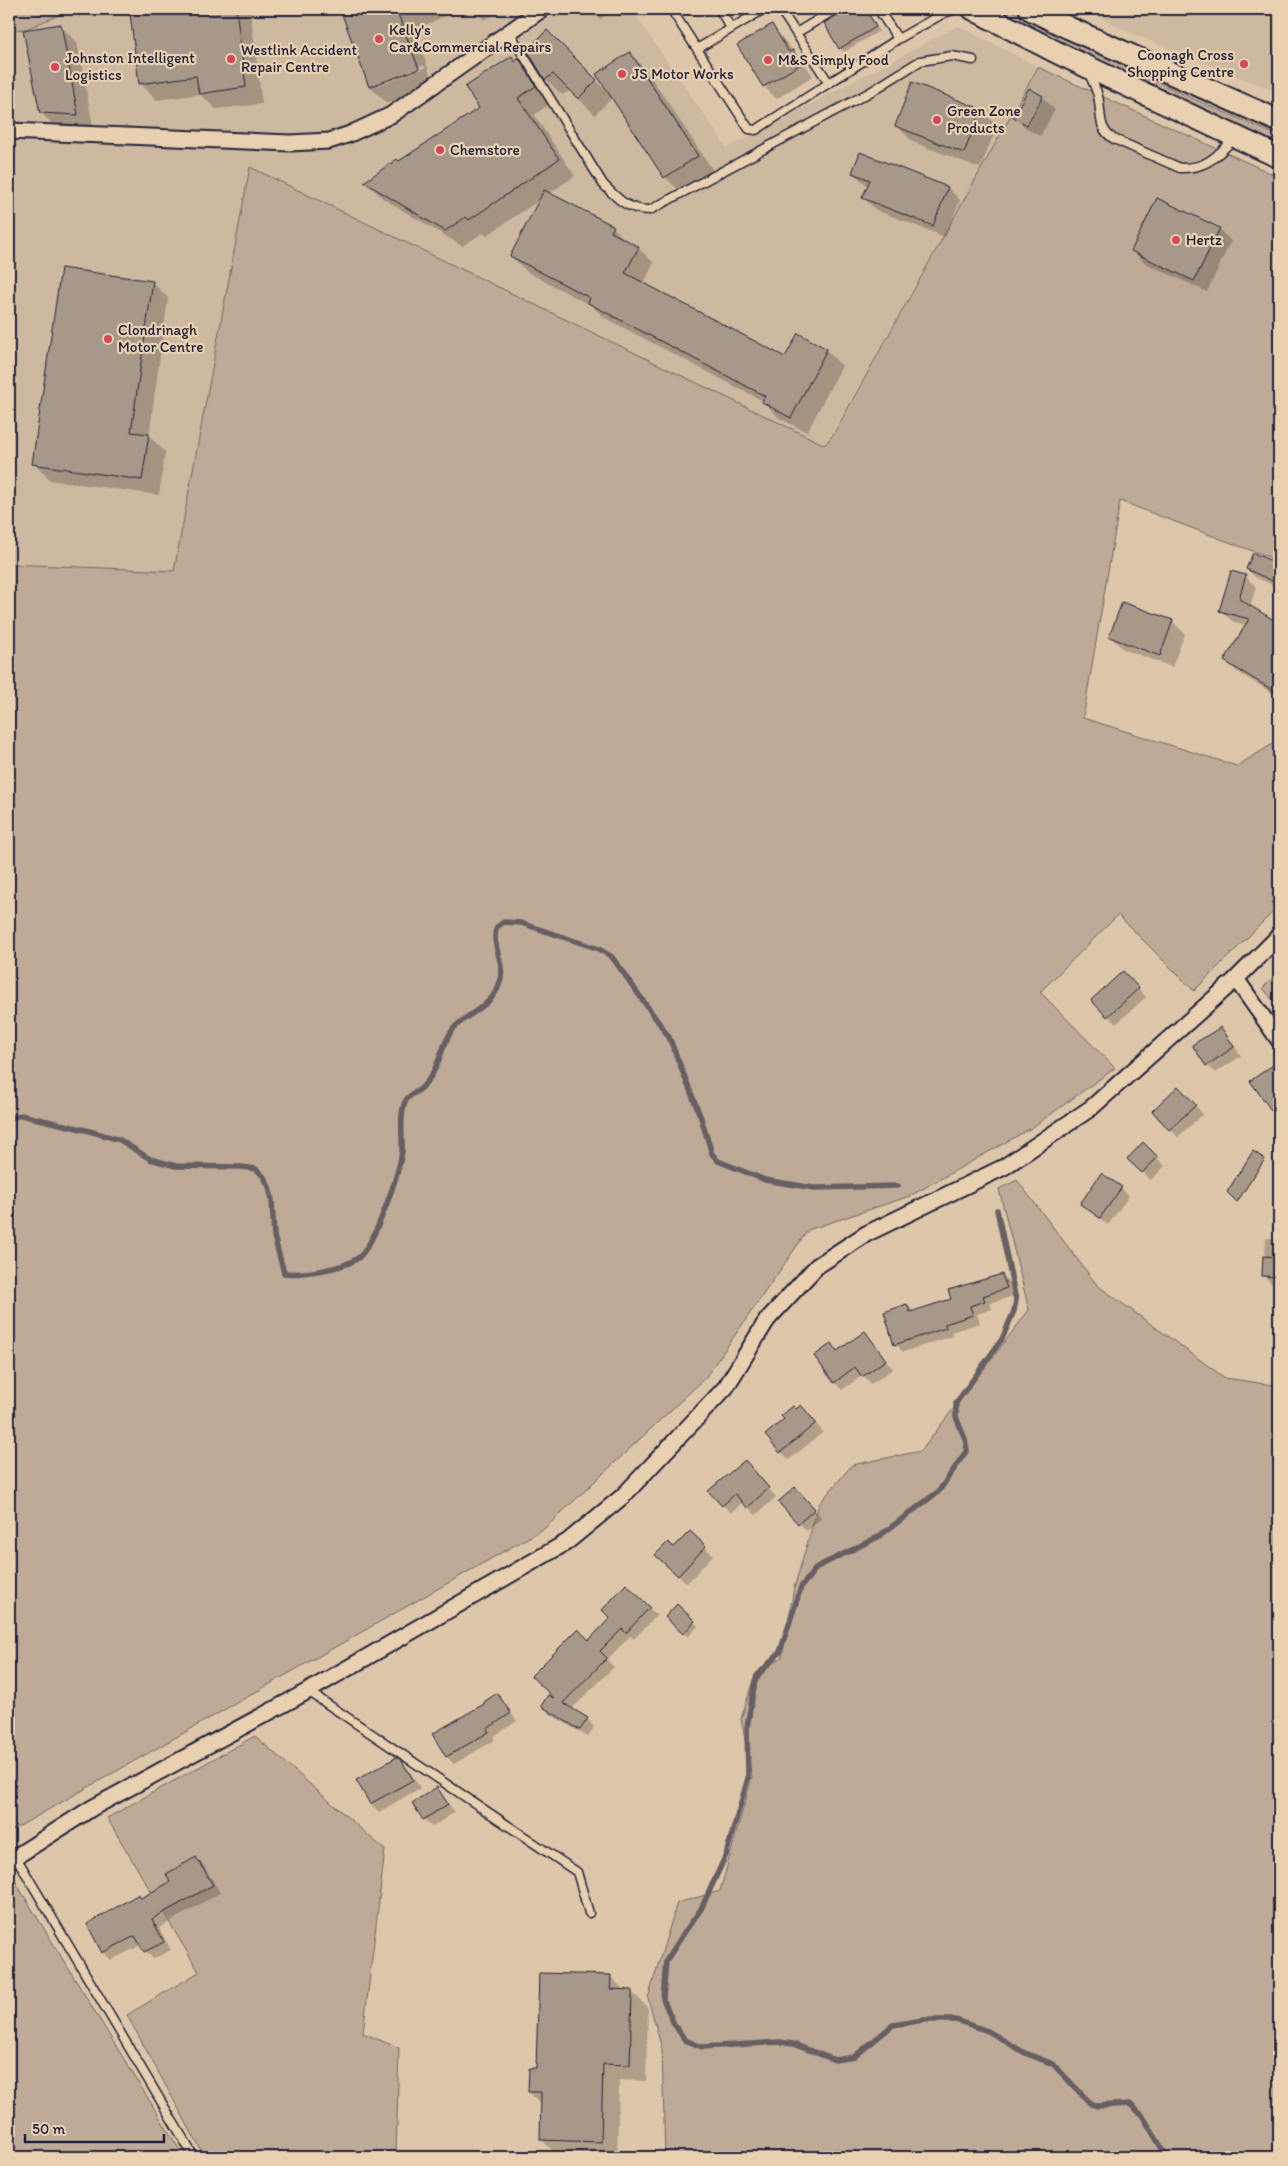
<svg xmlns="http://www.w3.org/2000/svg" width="1288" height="2166" font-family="Itim,sans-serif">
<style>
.built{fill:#cdb8a0}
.green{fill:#beaa97;stroke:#706669}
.shadow{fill:#0003;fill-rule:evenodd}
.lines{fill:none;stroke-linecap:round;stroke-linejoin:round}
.stream{stroke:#675f64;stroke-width:5.5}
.building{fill:#a8988a;stroke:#22223b}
.service-casing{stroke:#22223b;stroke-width:11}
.minor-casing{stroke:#22223b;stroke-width:19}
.secondary-casing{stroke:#22223b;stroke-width:25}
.service{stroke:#e9d0b1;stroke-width:8}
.minor{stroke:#e9d0b1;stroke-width:15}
.secondary{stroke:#e9d0b1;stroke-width:21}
.poi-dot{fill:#d1495b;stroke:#e9d0b1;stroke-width:2}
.labels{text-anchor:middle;stroke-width:4.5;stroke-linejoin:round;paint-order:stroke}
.poi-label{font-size:15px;fill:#22223b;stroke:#e9d0b1;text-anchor:start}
</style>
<rect width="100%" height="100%" fill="#ddc6aa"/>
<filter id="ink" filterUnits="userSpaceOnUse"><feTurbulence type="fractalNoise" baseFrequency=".02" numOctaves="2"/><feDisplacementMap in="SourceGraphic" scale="10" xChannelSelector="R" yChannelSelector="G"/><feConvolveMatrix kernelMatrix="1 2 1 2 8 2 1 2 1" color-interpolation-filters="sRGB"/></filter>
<g filter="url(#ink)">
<path class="built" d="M74,9H631L727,148L958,26L1038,67L825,446L250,167L174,572L9,564V30L26,29Z
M1083,9H1279V93L1138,36Z"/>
<path class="green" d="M9,9H73L26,29L9,30Z
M994,9H1008L1187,96L1279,136V144L1182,100Z
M1038,67L1279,177V561L1120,501L1083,718L1237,766L1279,740V906L1194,991L1118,915L1040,992L1115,1068L1033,1127L910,1196L808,1230L705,1378L545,1528L9,1832V564L174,571L250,167L825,445L834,433Z
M1279,971V1008L1263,988Z
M1017,1180L1097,1285L1225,1378L1279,1386V2157H665L662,2049L648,1998L677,1903L720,1891L752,1777L741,1719L755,1674L782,1657L794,1588L819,1504L852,1465L921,1451L1029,1310L999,1189Z
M255,1736L385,1850L363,2033L399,2048L396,2155L461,2157H205L127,2015L199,1972L107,1818Z
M13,1878L184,2157H9V1882Z"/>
<path class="shadow" d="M178,9H250L262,104L216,109L200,94L157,100L140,83L131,15Z
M341,9H461L414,30L434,85L387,103L370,87ZM424,65L425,68L377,86V83Z
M473,9H508L484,20Z
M593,9H617L600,19Z
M744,9H758L750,14Z
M816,9H835L822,16Z
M843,9H866L879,31L844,52L840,48V14Z
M771,25L805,64L813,76L776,99L764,86L739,45Z
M60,26L77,42L94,131L58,129L41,113Z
M547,31L608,93L630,53L646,70L714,172L682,193L665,177L613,97L595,115L570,90L562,95L546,79Z
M511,58L516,62L519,60L535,76L551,103L534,115L575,176L548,194L613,227L628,243L638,248L654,263L643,284L786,359L826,350L842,366L807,432L779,418L763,401L605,318L592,306L527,272L511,256L541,199L486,236L483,233L462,246L382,198L366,182L399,163L481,108Z
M1029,90L1042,97L1055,110L1040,136L1027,129L1015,117Z
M980,110L997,126L980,168L913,142L896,125Z
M861,154L948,188L960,200L945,237L876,210L864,198L868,186L853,173Z
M1219,229L1231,241L1207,292L1145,263L1133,251Z
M152,282L168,298L149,436L165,452L159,495L50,480L34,464Z
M1254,554L1279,565V588L1255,577L1247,569Z
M1245,576L1256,587L1250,607L1279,625V697L1236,671L1225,661L1247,626L1232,621L1221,611Z
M1172,621L1185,634L1172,667L1123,649L1110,636Z
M1279,712V725L1273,719Z
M1131,980L1146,997L1116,1024L1108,1016Z
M1220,1028L1228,1036L1241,1056L1215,1073L1207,1065Z
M1273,1066L1279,1073V1125L1272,1114L1274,1112Z
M1186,1096L1203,1114L1178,1137L1153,1111Z
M1143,1144L1165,1166L1151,1180L1129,1159Z
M1121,1188L1129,1196L1108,1225L1081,1204Z
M1266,1238L1279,1239V1284H1272L1264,1276Z
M1002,1275L1010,1283L1014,1296L990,1303L992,1309L977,1314L980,1323L951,1332L953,1336L903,1352L896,1344L907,1305L914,1312L953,1300Z
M865,1333L893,1369L871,1384L863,1375L842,1390L834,1382L832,1345L839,1352Z
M801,1406L823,1432L789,1460L766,1435Z
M752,1469L776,1497L756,1515L743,1502L731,1513L723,1505Z
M803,1497L822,1518L807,1531L780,1503Z
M690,1532L713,1555L687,1583L665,1563Z
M677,1606L698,1626L688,1637L667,1617Z
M649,1608L657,1615L634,1639L630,1636L607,1660L614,1667L571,1710L587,1719L594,1727L588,1737L550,1714L543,1706L558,1702L589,1642L612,1618Z
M497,1695L517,1721L493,1737L495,1740L454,1764L447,1757L486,1704Z
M401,1762L410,1771L420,1788L379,1812L371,1804Z
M437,1789L455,1812L432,1827L424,1819Z
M196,1858L204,1866L220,1893L159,1928L171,1950L153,1959L141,1945L111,1960L103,1952L139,1896L142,1899L172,1882Z
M610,1976L625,1991H631L648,2008L646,2081L619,2080L617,2157L558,2156L541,2139L542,2105L529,2092L537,2069Z"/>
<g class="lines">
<path class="stream" d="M9,1119L21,1115L86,1130L120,1140L150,1159L176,1166L242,1167L256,1169L264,1177L269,1187L272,1200L274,1236L284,1273C303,1275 343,1269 358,1258C375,1245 399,1173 402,1151C403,1136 399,1116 405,1102C408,1095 414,1094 419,1090C423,1087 428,1081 431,1076C441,1061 443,1040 454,1028C469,1012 491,1007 499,985C508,964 489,944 497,927L504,922L521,923L599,949L612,957L669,1037L701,1118L712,1154L718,1161L765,1180L814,1188L898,1186
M997,1210L1016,1300L1014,1311L1002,1339L956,1403V1417L965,1439L967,1450L939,1491L878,1537L817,1567L801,1587L780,1652L759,1674L755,1681L747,1727L748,1778L726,1855L701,1909L684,1933L666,1961L663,1999L674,2024L685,2040L702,2047L780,2042L793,2044L835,2060L854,2057L893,2025L923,2020H956L988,2031L1025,2053L1053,2064L1091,2104L1098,2106L1130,2104L1142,2115L1167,2157"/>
</g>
<path class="building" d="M169,9H236L246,87L199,94L196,76L139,84L130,14Z
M340,9H396L419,69L369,87Z
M842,9H866L876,27L839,49L824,23L839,14Z
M61,24L78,115L40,113L23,30Z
M772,24L789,52L793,50L801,64L763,87L737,45Z
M547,30L597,80L578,99L553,74L545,80L527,50Z
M630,52L698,156L664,178L596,74Z
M512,56L515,62L519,58L536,86L518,98L559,159L469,220L466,217L445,231L364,182L397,159L399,161L479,108L465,87Z
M912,82L981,109L964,153L895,126Z
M1029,88L1043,96L1027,125L1013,117Z
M860,152L948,187L933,226L862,198L870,180L852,173Z
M544,190L614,226L611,232L639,247L625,273L785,357L798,333L827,349L791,418L762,402L765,396L588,303L590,298L510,256Z
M1157,198L1220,228L1194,281L1131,251Z
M61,268L153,281L131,432L149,434L142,480L32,464Z
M1253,553L1279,564V584L1246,569Z
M1231,571L1246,575L1239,599L1279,623V694L1224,661L1249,619L1219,611Z
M1122,602L1173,620L1160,656L1109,637Z
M1123,971L1139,988L1107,1017L1091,1000Z
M1221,1027L1234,1047L1206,1066L1192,1045Z
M1273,1065L1279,1073V1121L1250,1081Z
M1178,1086L1196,1105L1169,1130L1152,1111Z
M1143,1142L1158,1157L1142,1173L1127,1159Z
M1253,1151L1265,1159L1237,1202L1227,1192Z
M1101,1173L1122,1187L1100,1218L1080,1204Z
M1263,1256L1279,1257V1277L1262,1276Z
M1002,1274L1007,1288L983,1296L985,1301L970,1306L973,1315L945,1324L946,1328L894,1345L884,1312L907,1304L910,1312L951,1299L948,1290Z
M865,1331L886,1360L862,1377L855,1367L834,1383L814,1356L832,1343L837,1351Z
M801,1405L816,1423L780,1453L765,1435L784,1419L781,1416L793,1406L796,1409Z
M745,1460L769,1488L747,1508L735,1494L722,1506L708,1491Z
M795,1487L815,1509L798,1524L778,1502Z
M690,1531L706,1546L678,1576L655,1555L668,1542L674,1547Z
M626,1584L650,1607L626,1633L622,1629L600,1651L607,1658L563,1703L588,1718L580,1730L541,1706L548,1695L554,1698L531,1676L578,1629L589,1640L610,1618L602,1610Z
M677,1604L695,1621L683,1634L665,1617Z
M497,1693L511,1713L487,1729L489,1732L446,1757L432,1734L484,1704V1702Z
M397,1757L402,1761L413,1780L370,1804L356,1780Z
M437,1787L448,1804L423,1820L412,1803Z
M196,1857L213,1885L152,1919L164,1942L144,1952L135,1936L102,1953L87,1924L139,1894L141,1898L170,1882L166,1874Z
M539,1973L611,1975L610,1989L632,1990L630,2065L603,2064L601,2142L540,2140L541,2092H528L529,2068H536Z"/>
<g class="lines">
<g class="service-casing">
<path id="service" d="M671,9L749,129L756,130L829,83L780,9
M719,9L731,28
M878,9L898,39
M509,32L603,184C618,199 627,210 650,210L872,91L920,61L952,56L973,60
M796,33L836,9
M697,49L764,9
M1089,73C1092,81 1096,88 1098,96C1102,113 1097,129 1114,139L1180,168C1208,169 1217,155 1235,138
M829,83L898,39L944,13L956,9
M308,1691L577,1872L589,1913
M16,1857L194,2157"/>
</g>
<g class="minor-casing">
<path id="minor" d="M9,131L290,143L329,141L350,134L391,115L542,9
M1236,979L1279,1040
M9,1861L92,1808L308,1691L567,1542L623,1496L726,1387L767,1320L817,1266L866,1234L1004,1167L1091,1108L1236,979L1279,936"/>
</g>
<g class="secondary-casing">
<path id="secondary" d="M973,9L1058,53L1279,157
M1030,9L1069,28L1279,121"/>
</g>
<use href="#service" class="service"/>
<use href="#minor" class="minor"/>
<use href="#secondary" class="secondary"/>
</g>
</g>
<g class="poi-dot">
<circle cx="379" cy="39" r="5"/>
<circle cx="231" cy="59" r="5"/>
<circle cx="768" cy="60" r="5"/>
<circle cx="1244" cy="64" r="5"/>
<circle cx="55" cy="67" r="5"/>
<circle cx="622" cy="74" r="5"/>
<circle cx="937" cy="120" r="5"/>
<circle cx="440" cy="150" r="5"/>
<circle cx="1176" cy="240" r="5"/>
<circle cx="108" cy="339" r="5"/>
</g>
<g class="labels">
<g class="poi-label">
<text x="389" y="35">Kelly's<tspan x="389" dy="17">Car&amp;Commercial Repairs</tspan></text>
<text x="241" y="55">Westlink Accident<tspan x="241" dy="17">Repair Centre</tspan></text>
<text x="1234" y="60" text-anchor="end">Coonagh Cross<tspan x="1234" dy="17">Shopping Centre</tspan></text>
<text x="65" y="63">Johnston Intelligent<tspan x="65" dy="17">Logistics</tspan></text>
<text x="778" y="65">M&amp;S Simply Food</text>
<text x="632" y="79">JS Motor Works</text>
<text x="947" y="116">Green Zone<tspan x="947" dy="17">Products</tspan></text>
<text x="450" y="155">Chemstore</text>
<text x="1186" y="245">Hertz</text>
<text x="118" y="335">Clondrinagh<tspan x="118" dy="17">Motor Centre</tspan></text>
</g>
</g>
<rect width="1288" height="2166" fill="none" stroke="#e9d0b1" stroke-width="30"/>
<rect x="15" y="15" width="1258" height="2136" fill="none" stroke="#22223b" stroke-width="2" filter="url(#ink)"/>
<path d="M25 2134v8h139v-8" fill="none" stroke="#22223b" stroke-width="2.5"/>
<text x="32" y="2134" font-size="15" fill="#22223b" stroke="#e9d0b1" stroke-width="4" paint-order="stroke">50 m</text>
</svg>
